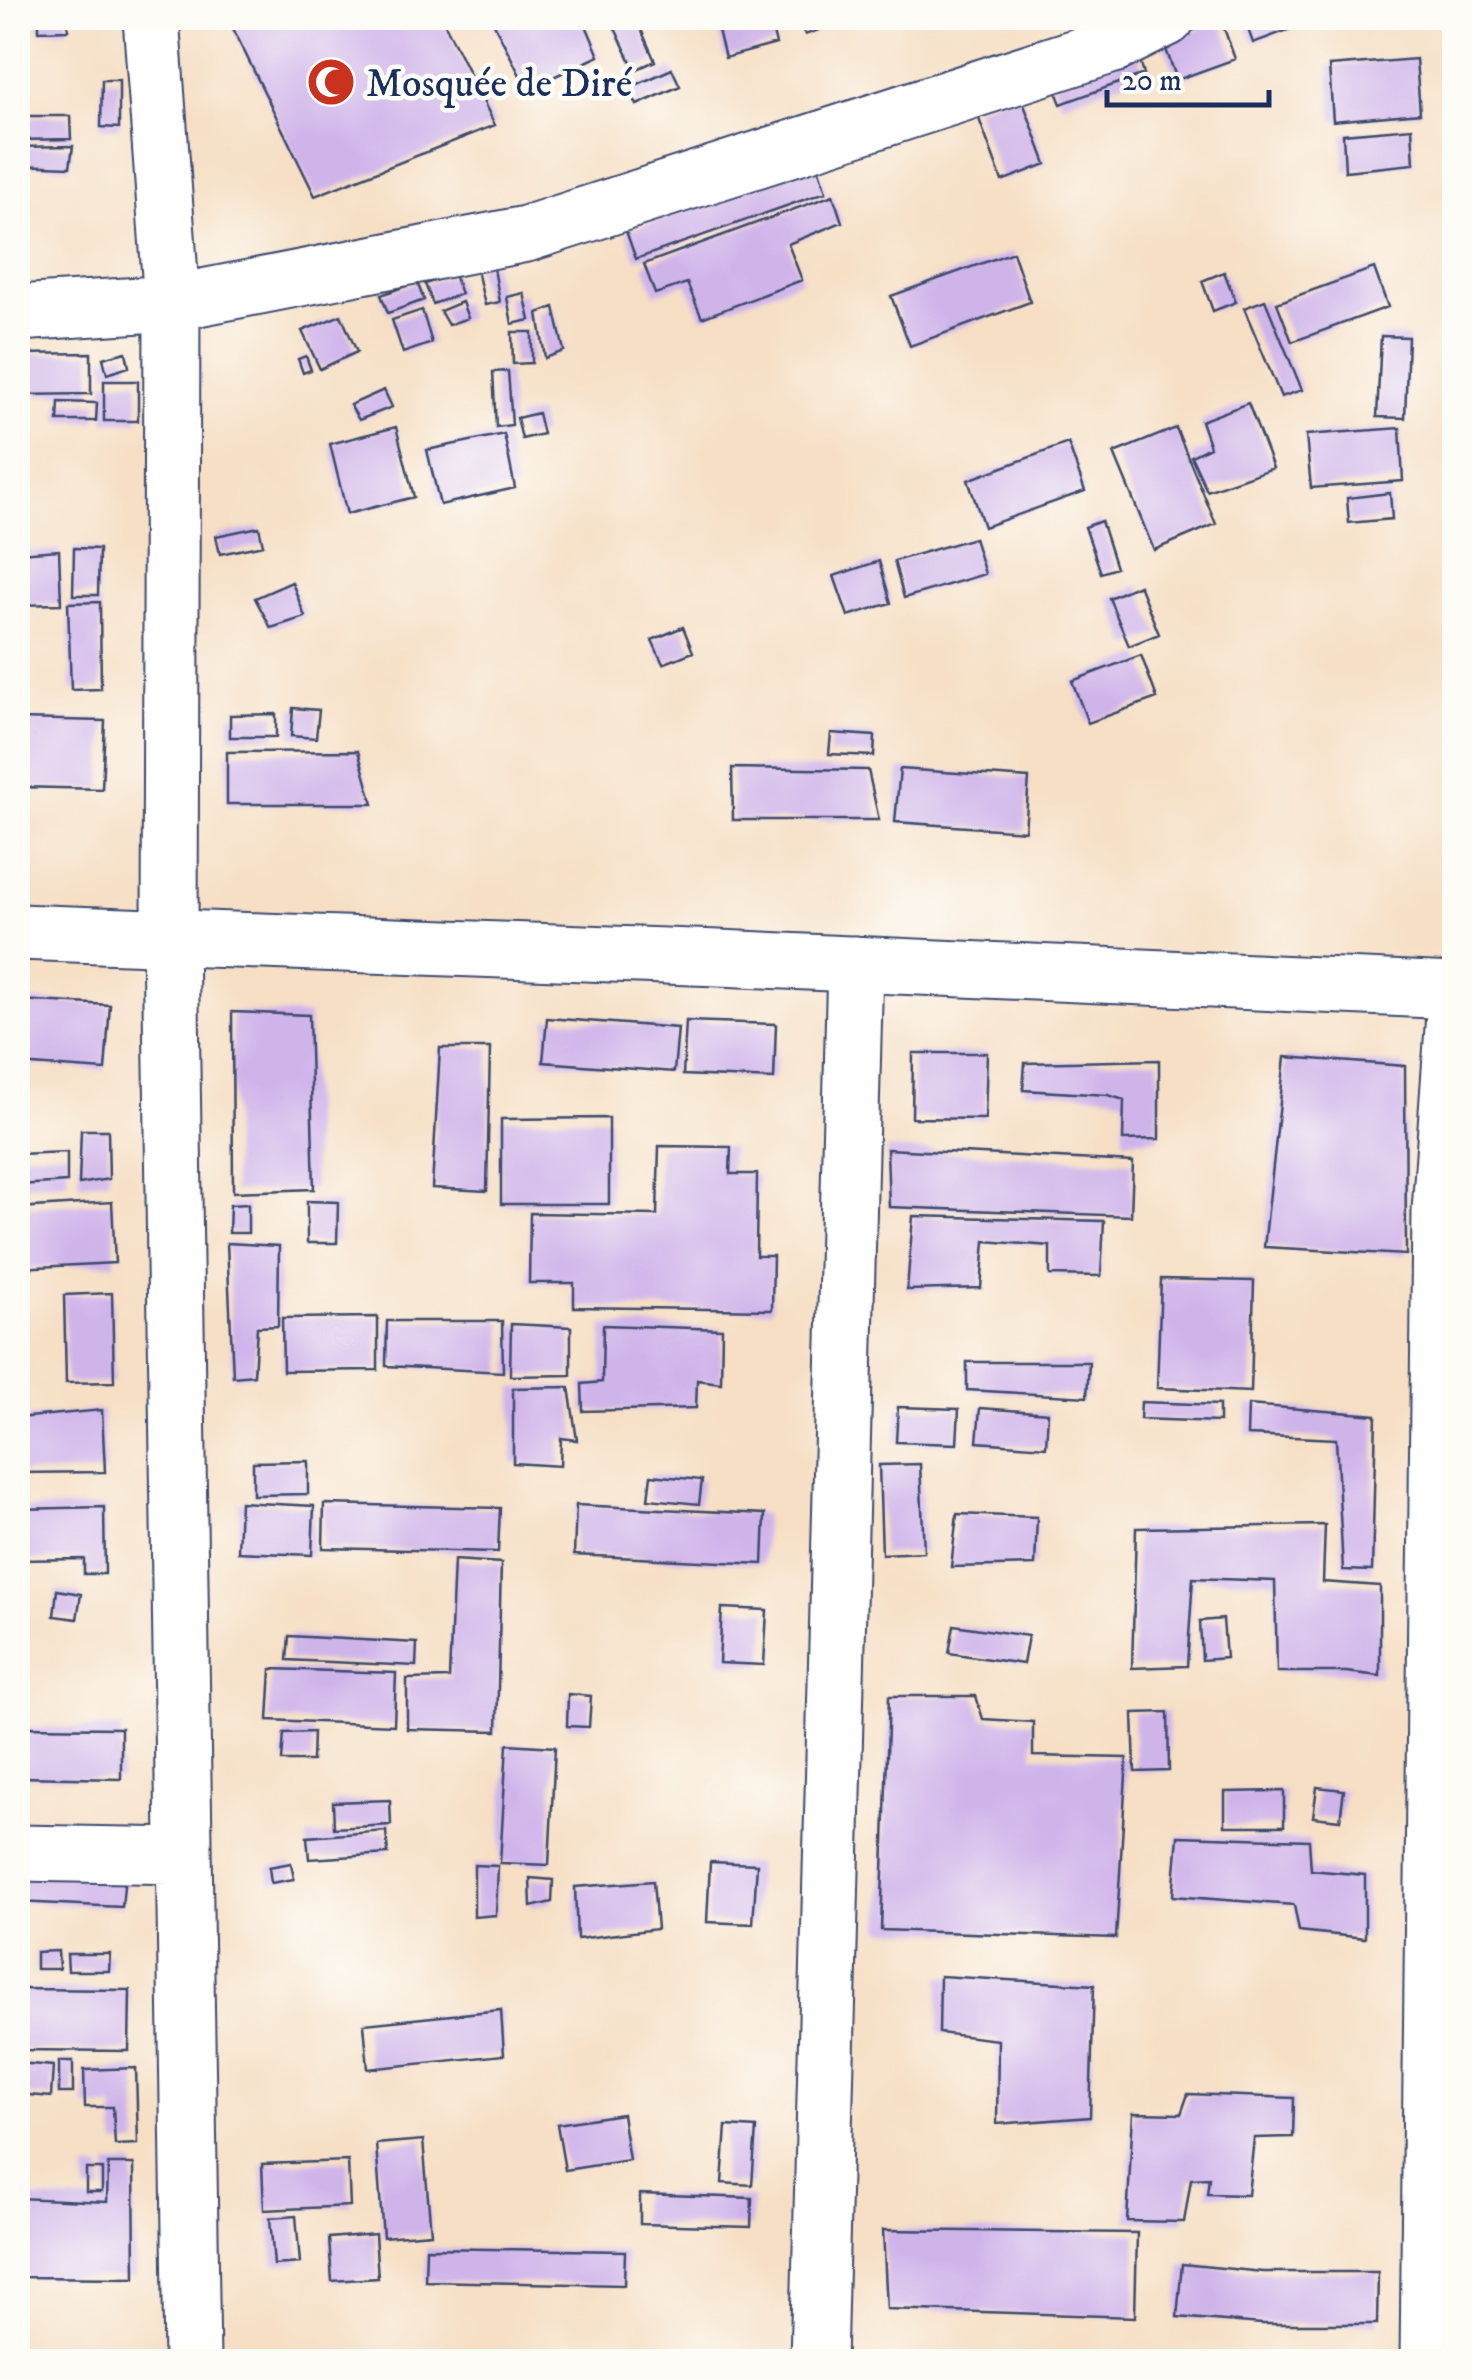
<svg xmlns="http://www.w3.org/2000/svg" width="1472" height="2379" font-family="'IM FELL DW Pica',serif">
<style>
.building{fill:#cfb4ea}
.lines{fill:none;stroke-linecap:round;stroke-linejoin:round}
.minor-casing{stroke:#3c496d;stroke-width:59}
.major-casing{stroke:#3c496d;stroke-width:59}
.minor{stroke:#fff;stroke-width:55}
.major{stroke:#fff;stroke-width:55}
.labels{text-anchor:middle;stroke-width:9;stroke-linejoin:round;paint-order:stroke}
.poi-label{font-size:40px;fill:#1b2f5e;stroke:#fdfcf7;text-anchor:start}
</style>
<rect width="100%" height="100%" fill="#fdfcf7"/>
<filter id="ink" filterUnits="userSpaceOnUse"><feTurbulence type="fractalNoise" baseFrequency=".01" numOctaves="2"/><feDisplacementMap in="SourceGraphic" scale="20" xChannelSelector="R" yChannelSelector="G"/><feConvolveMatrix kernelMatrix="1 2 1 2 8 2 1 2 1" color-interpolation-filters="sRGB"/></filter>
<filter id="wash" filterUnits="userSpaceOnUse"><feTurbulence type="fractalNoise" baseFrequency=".0048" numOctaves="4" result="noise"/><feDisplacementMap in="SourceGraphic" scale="40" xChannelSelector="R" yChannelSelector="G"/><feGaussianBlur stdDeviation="2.25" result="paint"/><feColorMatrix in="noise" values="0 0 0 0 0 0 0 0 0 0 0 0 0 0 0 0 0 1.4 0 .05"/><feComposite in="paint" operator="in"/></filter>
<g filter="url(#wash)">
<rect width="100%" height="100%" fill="#f6dfc5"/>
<g id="blocks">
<path class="building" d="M39,18H67L68,30L39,31Z
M228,18H442L495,125L315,196Z
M491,18H549L551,21L558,18H583L599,56L527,89Z
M610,18H636L655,61L635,70Z
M715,18H769L776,44L725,58Z
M798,18H852L805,35Z
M1244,18H1320L1253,43Z
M1221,20L1235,59L1177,80L1163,41Z
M1138,53L1144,74L1061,104L1053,84Z
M1416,59L1420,113L1333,121L1329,66Z
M672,69L680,86L637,105L629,88Z
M102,80H119V128L101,127Z
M1019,91L1046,164L1002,181L975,108Z
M18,116H70L71,139L19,140Z
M1412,128L1414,164L1345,171L1343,134Z
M73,146L70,167L18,165V147Z
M817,164L826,192L636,259L626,231Z
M833,195L842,222L788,244L802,280L702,318L687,283L655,294L644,264Z
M1013,252L1030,302L910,346L891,296Z
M493,263L500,302L485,305L476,266Z
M1374,268L1388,307L1292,342L1277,303Z
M1224,272L1236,302L1213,311L1202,281Z
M454,274L461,294L433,304L425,284Z
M417,282L424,300L388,313L381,295Z
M524,293L530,320L512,324L507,297Z
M1265,300L1302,390L1281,397L1244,308Z
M462,302L468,318L448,325L440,311Z
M554,307L564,351L545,358L538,313Z
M422,310L432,343L403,353L392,320Z
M341,315L357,352L320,369L302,331Z
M512,332H532V363L513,364Z
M1381,336L1408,337L1405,418L1377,417Z
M126,352L129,367L107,374L103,358Z
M91,353V394L18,395V354Z
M306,356L311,370L303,373L298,359Z
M508,371L512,425L496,427L493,372Z
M104,381H138V421H104Z
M384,390L392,407L359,420L350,405Z
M59,402L97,403L96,421H58Z
M1248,403L1273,468L1207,491L1191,456L1210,447L1201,421Z
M538,413L543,434L522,439L517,418Z
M396,427L414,497L347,514L330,444Z
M1176,428L1216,524L1154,550L1114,453Z
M1400,428L1403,481L1311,488L1306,435Z
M504,434L515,488L440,505L427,450Z
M1068,443L1085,491L984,527L968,480Z
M1390,493L1392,519L1349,523L1347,498Z
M1101,521L1116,568L1101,573L1085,527Z
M259,527L263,545L220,554L216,536Z
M974,538L985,574L904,598L894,561Z
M74,548L99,549L98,595H73Z
M59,550L61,604L18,605V553Z
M879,561L891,603L848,616L834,576Z
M292,582L305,617L271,628L255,598Z
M1139,585L1159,634L1129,646L1109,598Z
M100,602L101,689L71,690L68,603Z
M683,627L693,652L663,664L652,640Z
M1141,655L1157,698L1088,723L1072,681Z
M293,708L319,710L316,738L291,736Z
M276,714V737H230V715Z
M18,719L105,721L102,789L18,787Z
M831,733L875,736L874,756L829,754Z
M358,751L373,804H227V752Z
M732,768L868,770L879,820H733Z
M900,769L1029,778L1025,831L895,822Z
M18,1000L110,1005L105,1070L18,1064Z
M232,1012L309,1015L314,1189L233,1192Z
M547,1018L678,1028L674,1072L543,1062Z
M686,1021L776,1024L774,1079L683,1075Z
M440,1048H490L487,1191L432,1188Z
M913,1053H987L985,1119L912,1118Z
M1285,1057L1405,1066L1406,1255L1264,1247Z
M1159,1060V1139L1123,1140L1124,1100L1108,1095L1023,1090L1025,1063Z
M609,1118V1204H501V1119Z
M81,1130H108L109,1179L79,1184Z
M659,1146L731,1147L730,1174H757L756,1256H773L772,1310L574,1307V1283H529L530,1213L657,1215Z
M887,1149L1133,1162L1131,1216L889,1207Z
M67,1152V1182L18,1185V1154Z
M307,1201L338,1202L337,1243H307Z
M112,1202L115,1263L18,1268V1208Z
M248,1204V1233H229L230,1205Z
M913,1216L1104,1221L1101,1276L1050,1275V1246L985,1241L981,1288L907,1290Z
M227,1243L279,1246L278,1326L257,1327L254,1375L233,1377Z
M1161,1279L1254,1281L1251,1392L1157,1388Z
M112,1293L114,1382L66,1383L64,1295Z
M378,1317V1370L283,1371L282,1318Z
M387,1321H502L503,1372L386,1366Z
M511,1324L571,1327V1375L510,1376Z
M603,1325L722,1329L721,1383L697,1380L696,1408L583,1411L582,1384L602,1382Z
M967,1362H1089L1087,1397L967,1390Z
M569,1387L577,1440L561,1438L560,1466L513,1463V1388Z
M1141,1402L1219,1405V1422L1140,1419Z
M1248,1405L1376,1415L1372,1571L1343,1570L1336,1439L1247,1435Z
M898,1407L959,1409L957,1444L896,1442Z
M980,1408L1048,1413L1046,1447L977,1442Z
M102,1410L105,1472L18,1473V1418Z
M308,1461V1494L253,1495V1462Z
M920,1464L924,1552L882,1554L879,1465Z
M651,1475L702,1480L699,1504L648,1499Z
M240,1502L314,1506L312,1555L238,1552Z
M324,1504L500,1508L498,1552L323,1548Z
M576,1505L765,1514L763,1564L574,1555Z
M104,1507L105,1574H84V1559L18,1560V1509Z
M957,1514L1037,1517L1035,1565L951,1567Z
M1325,1525L1323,1582L1380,1586V1676L1346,1672H1277L1275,1581L1193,1578L1187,1666L1132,1668L1136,1528Z
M454,1560L501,1563L497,1731L407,1729V1679L449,1678Z
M57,1590L81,1594L77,1619L54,1616Z
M722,1608L767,1610L764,1665L719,1663Z
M1223,1619L1226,1658L1202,1660L1200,1621Z
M954,1625L1028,1636L1023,1664L949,1653Z
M289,1636L417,1643L416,1666L287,1660Z
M271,1669L396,1673L394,1725L268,1720Z
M568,1694L591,1696L589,1727L567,1726Z
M889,1696H976L983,1719L1033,1722V1756L1127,1758L1116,1938L881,1930Z
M1168,1712L1169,1771L1135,1772L1133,1713Z
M18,1727L121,1728V1779L18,1777Z
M313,1732L312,1761H282L284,1733Z
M507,1744L555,1747L549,1865L500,1863Z
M1317,1787L1344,1790L1340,1820L1313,1817Z
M1284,1791V1826H1225V1792Z
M390,1800L391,1825L334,1828L333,1802Z
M386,1831L388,1854L309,1859L307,1837Z
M1178,1836L1309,1840L1311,1870L1365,1875V1938L1299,1931L1294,1905L1173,1896Z
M18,1859L126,1865L122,1907L18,1902Z
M710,1862L757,1864L753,1924L707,1922Z
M291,1863L294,1879L271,1883L269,1867Z
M474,1865L498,1866L496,1915L474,1917Z
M530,1878L553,1880L552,1902L531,1907Z
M653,1881L657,1929L577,1939L575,1887Z
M58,1951L59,1969H36V1952Z
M67,1954H110L109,1971H68Z
M940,1976L1094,1985L1090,2117L997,2124L998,2040L939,2033Z
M18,1989L130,1990L129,2051L18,2050Z
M501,2010L504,2055L368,2069L364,2024Z
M59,2061H73V2093H59Z
M18,2063L53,2066L51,2097L18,2094Z
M136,2068L138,2144L115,2145L113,2107H85L84,2070Z
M1188,2094L1294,2098L1293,2137L1254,2138L1248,2195L1207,2194L1209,2178L1191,2179L1184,2222L1127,2221L1133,2113L1181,2114Z
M622,2114L629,2160L565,2170L557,2124Z
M726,2126L756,2128L752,2185L722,2183Z
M423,2140L431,2233L383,2237L376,2144Z
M348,2161L350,2206L264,2210L262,2164Z
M108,2164H134L135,2278L18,2277V2198L107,2202Z
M86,2169H102V2192H86Z
M640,2194L752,2198L751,2227L640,2224Z
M296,2216L300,2263L274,2265L270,2218Z
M883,2230L1137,2233L1135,2317L887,2309Z
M375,2234L378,2278L332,2281L329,2238Z
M426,2248L625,2251L624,2285L425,2281Z
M1182,2264L1263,2272H1378L1377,2324H1262L1177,2317Z"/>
</g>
</g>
<g filter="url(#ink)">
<use href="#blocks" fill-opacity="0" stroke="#3c496d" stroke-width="2.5"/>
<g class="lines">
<g class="minor-casing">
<path id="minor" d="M151,18L172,303L170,937L192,2362
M18,313L172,303L526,234L1113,45L1167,18
M18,1853L184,1856
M818,2362L855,964
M1428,2362L1440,1211L1454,1014"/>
</g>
<g class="major-casing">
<path id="major" d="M18,932L719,958L1454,991"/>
</g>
<use href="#minor" class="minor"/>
<use href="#major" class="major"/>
</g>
</g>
<defs>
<g id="mosque-disc" transform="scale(2.5)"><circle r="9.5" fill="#c8321e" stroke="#fdfcf7"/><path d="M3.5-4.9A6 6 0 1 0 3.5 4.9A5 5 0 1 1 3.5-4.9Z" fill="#fff"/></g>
</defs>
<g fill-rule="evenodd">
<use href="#mosque-disc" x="331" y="82"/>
</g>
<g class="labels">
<g class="poi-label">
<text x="366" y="96">Mosquée de Diré</text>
</g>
</g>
<rect width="1472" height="2379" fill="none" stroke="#fdfcf7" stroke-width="60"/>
<path d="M1107 90v15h162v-15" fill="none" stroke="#1b2f5e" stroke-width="5"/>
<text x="1122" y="90" font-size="30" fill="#1b2f5e" stroke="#fdfcf7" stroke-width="8" paint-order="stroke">20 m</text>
</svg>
